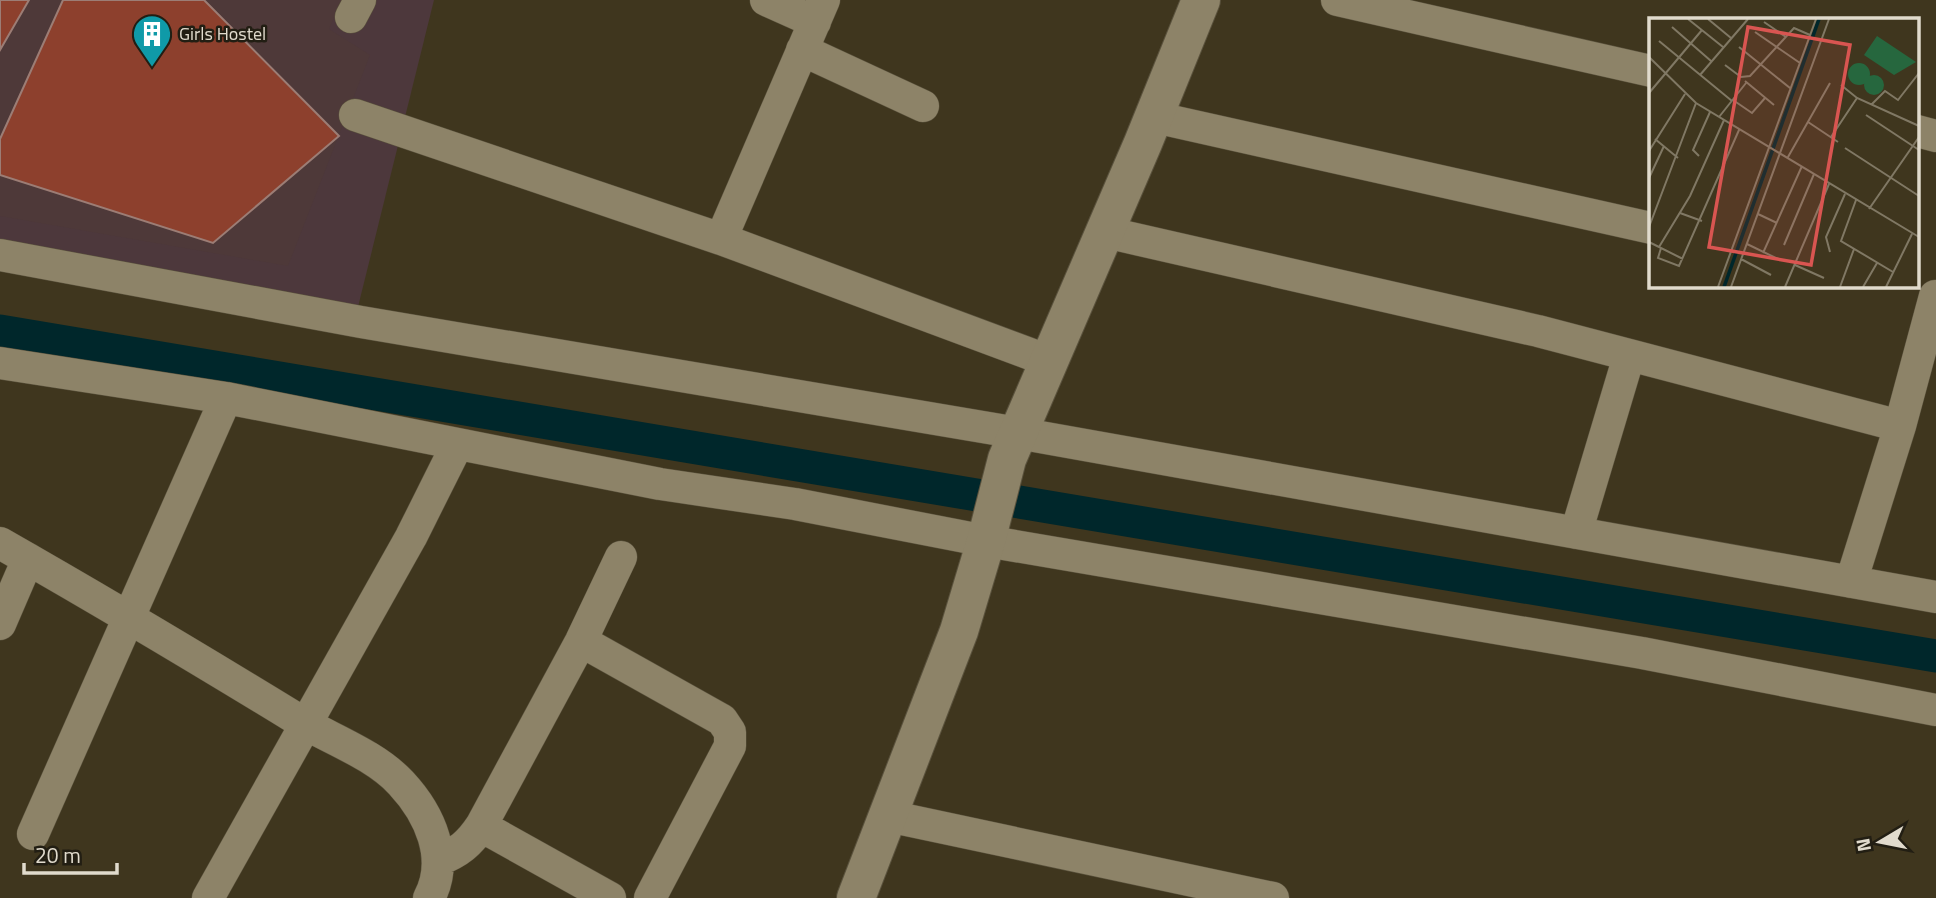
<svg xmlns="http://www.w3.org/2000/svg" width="1936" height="898" font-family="'Titillium Web',sans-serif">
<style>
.commercial{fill:#4d383c}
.education{fill:#4e3939}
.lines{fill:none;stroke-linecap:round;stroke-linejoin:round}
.canal{stroke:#00272b;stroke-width:33}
.building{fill:#8d402d;stroke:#9c7d75;stroke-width:2}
.minor-casing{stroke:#5a523d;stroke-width:33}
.tertiary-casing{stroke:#5a523d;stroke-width:40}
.minor{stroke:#8d8368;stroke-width:32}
.tertiary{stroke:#8d8368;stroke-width:38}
.labels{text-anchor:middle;stroke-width:5;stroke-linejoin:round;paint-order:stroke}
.poi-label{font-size:18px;fill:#e1dbcd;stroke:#221e13;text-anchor:start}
.inset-river{fill:none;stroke:#00272b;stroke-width:3.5}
.inset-road{fill:none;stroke:#807864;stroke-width:2}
.view{fill:#d95551;fill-opacity:0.15;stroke:#d95551;stroke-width:3.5}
.inset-edge{fill:none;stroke:#e1dbcd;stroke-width:3.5}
</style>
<rect width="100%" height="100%" fill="#3f361e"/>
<path class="commercial" d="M0,0H434L357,311L0,246Z"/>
<path class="education" d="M0,0H342L329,29L370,55L288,266L0,216Z"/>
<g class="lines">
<path class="canal" d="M0,331L1936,656"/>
</g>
<path class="building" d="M0,0H29L0,50Z
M63,0H204L339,136L213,243L0,175V139Z"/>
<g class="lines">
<g class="minor-casing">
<path id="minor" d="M766,0L815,22
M1337,0L1651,71
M351,17L360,0
M802,50L923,106
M355,115L721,239L1049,361
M1154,117L1651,228
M1917,131L1936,136
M1105,232L1538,331L1900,426
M721,239L824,0
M0,255L361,322L1018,433L1936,597
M0,363L226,398L660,484L795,504L986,541L1642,653L1936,710
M1576,533L1629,356
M0,543C100,600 199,659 297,719C330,739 374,754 401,783C430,814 450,859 429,898
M1851,582L1900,426L1935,296
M0,624L28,559
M581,641L722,720L730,732V746L650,898
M888,816L1273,898
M481,826L610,898
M33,834L226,398
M439,860C459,852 469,844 481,826L581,641L621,557
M208,898L411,537L457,445"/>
</g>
<g class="tertiary-casing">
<path id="tertiary" d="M856,898L959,631L986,541L1007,459L1143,143L1201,0"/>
</g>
<use href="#minor" class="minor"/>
<use href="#tertiary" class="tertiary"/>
</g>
<defs>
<g id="building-pin" transform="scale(2.0125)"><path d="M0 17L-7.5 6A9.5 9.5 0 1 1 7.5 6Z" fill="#0f9aa8" stroke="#221e13"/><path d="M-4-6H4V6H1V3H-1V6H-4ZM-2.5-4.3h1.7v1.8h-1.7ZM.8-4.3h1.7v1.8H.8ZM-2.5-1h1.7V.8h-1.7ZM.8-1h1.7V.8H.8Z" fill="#fff"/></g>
</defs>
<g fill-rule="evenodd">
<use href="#building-pin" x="152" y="34"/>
</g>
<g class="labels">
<g class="poi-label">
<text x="179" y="40">Girls Hostel</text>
</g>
</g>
<g transform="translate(1649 18)">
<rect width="270" height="270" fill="#3f361e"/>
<path d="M228,18L267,44L245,57L215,37ZM199 56a11 11 0 1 1 22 0a11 11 0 1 1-22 0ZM215 67a10 10 0 1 1 20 0a10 10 0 1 1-20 0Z" fill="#26673e"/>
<path class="inset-river" d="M75,269L170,1"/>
<path class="inset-road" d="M39,1L74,29M59,1L82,20M115,4L137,19M23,9L62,43M106,14L151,45M10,23L83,83M90,29L141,70M0,39L47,85L270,219M76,47L92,59L101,58L145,10L161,17M51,57L99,1M96,63L125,87M192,67L208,80L270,108M0,75L53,12M84,82L103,95L116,80M222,87L236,73L249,82L270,55M217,97L270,132M70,99L97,65M159,104L189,124M182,119L208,80M6,121L29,140M196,130L270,178M0,133L36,76M50,138L44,132L61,94M139,139L181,65M0,160L15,128M207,182L192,223L244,254M220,191L270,119M31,195L53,203M109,196L128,205M0,209L47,85M0,224L34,241M98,226L129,241M135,227L165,156M10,229L41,178L75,102M12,230L9,240L30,248L90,112M181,234L177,219L196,176M114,235L153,148M92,241L122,257M146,247L175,260M69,269L167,1M82,269L180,1M136,269L180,166M191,269L205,231M214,269L228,245M237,269L263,216"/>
<path class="view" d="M99,9L201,27L162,247L60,229Z"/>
<rect width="270" height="270" class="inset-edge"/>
</g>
<g transform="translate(1880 842) rotate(260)" stroke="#221e13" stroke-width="5" paint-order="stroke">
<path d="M0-5L12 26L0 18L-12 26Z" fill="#e1dbcd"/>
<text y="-10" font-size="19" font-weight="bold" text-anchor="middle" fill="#e1dbcd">N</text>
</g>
<path d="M24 863v10h93v-10" fill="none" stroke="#e1dbcd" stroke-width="3.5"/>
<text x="35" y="863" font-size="21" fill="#e1dbcd" stroke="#221e13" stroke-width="5" paint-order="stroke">20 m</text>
</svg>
